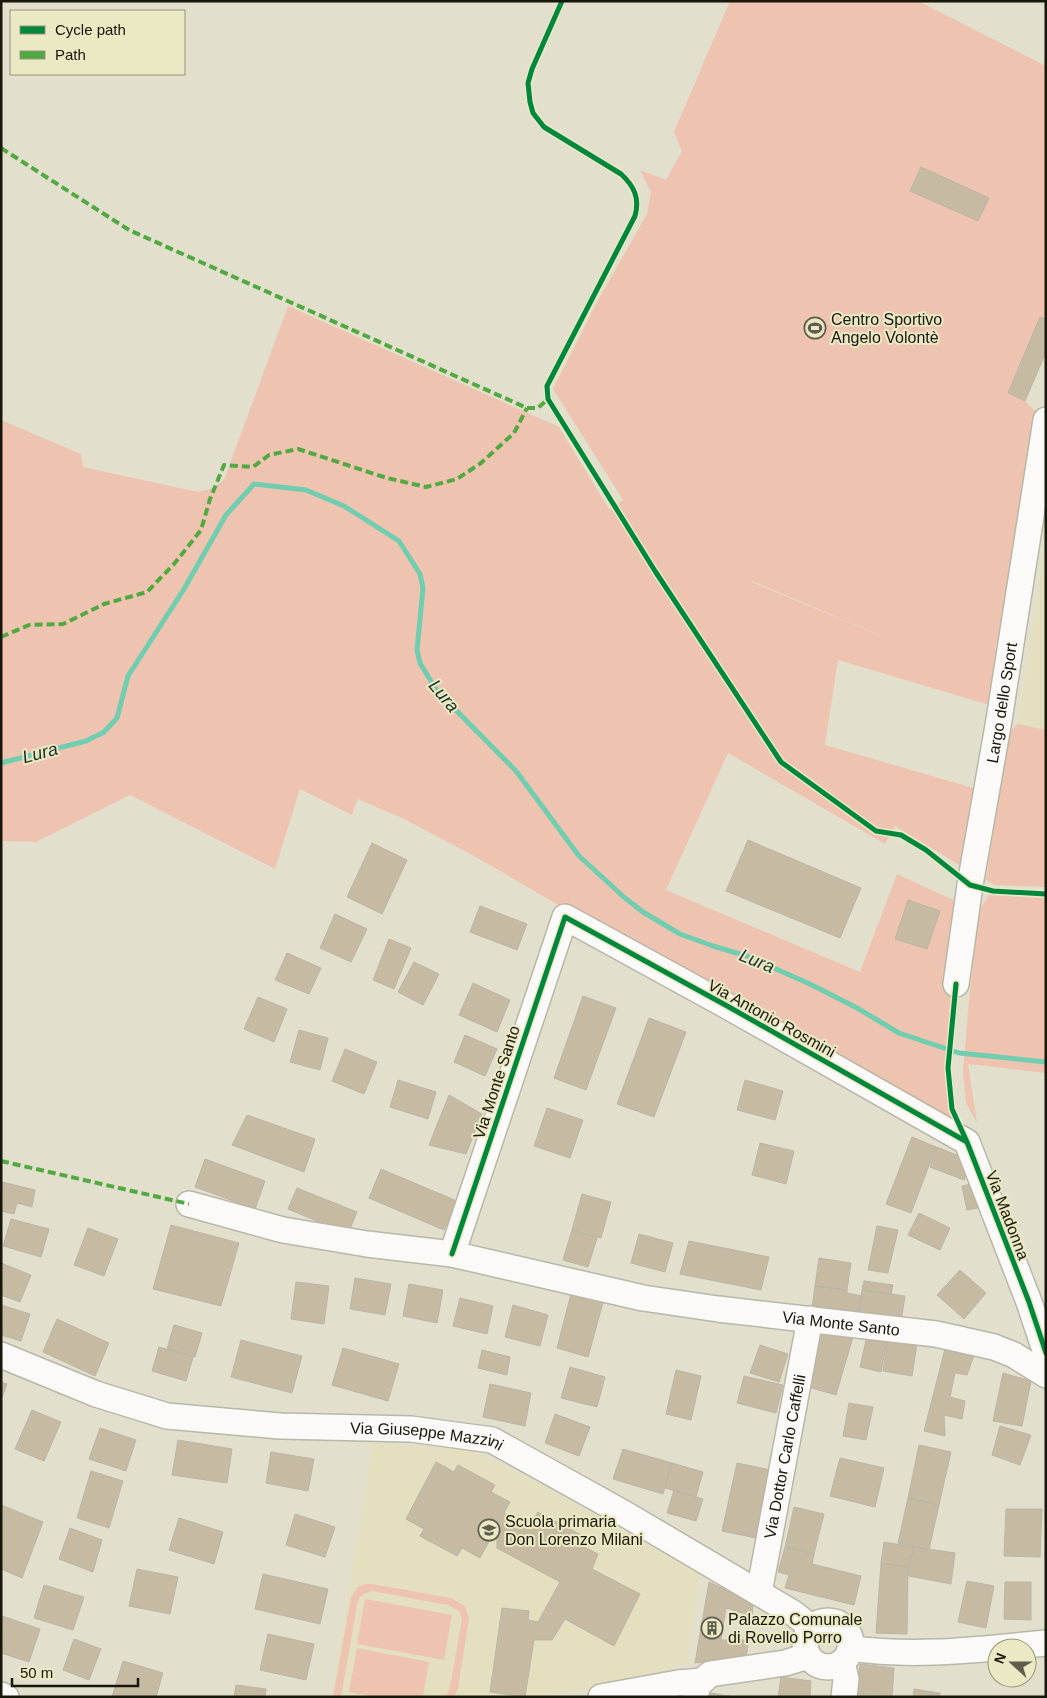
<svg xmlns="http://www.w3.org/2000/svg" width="1047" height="1698" font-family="Helvetica,sans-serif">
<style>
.built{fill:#e3dfbf}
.green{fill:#eec4b1;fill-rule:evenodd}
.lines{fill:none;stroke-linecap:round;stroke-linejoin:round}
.stream{stroke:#71cdb0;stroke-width:5}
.building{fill:#c7baa2;stroke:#bab5a7}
.minor-casing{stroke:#b8b7a8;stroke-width:28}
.minor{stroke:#fbfaf8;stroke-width:25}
.quiet{stroke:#52a941;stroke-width:4;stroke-dasharray:8 4;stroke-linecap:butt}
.cycleway-casing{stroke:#ebe8c4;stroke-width:8}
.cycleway{stroke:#00873e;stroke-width:5}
.labels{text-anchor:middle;stroke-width:4;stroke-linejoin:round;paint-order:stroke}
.poi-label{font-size:16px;fill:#18170a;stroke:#ebe8c4;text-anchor:start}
.street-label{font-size:16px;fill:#18170a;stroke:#ebe8c4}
.water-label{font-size:18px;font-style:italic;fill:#1b312a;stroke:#ebe8c4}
</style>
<rect width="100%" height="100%" fill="#e2e0cd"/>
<path class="built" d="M1046,539V730L1018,724Z
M373,1444L467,1449L519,1473L700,1574L687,1664L674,1666L671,1673L544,1697H331Z"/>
<path class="green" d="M730,1H918L1046,66V352L1025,401L1043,419L1008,631L999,633L995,649L1003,653L993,706L838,660L825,745L977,789L966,869L895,826L885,844L728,753L666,890L860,972L897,874L962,904L952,989L945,1072L948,1106L958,1129L612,936L474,856L404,819L358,799L352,815L300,789L275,869L130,795L36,842L1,841V420L81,454L83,467L198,492L213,488L224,480L288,306L559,427L609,509L623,500L553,389L596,304L647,214L651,192L640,170L666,180L682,151L674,132ZM752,581L895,642L752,582Z
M1018,724L1046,730V887L995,885L986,880L1008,733Z
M989,895L1046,898V1073L968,1064L977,1123L966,1103L963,1071L969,1000L979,910Z
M365,1584H372L451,1598L465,1606L469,1618L458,1689L454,1697H446L450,1687L462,1619L459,1611L448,1605L372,1591L363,1594L358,1600L341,1697H333L351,1597L358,1587Z
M365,1599L452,1615L444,1660L357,1644Z
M357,1648L429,1662L423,1697H376L349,1692Z"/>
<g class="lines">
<path class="stream" d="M1,763L86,741L104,732L117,718L128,676L184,589L226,515L254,484L306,490L344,506L399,541L420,574L423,588L417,650L420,663L437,691L516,771L579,856L625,898L643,912L680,934L713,946L747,956L812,985L857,1008L899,1033L959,1053L1046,1062"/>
</g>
<path class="building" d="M921,167L989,198L978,221L910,191Z
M1040,317L1046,319V352L1025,401L1008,393Z
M748,840L861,888L840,938L726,891Z
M372,843L407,860L382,914L347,897Z
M908,900L940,911L927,949L895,939Z
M480,906L527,924L517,950L470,932Z
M335,914L367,929L351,962L320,948Z
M389,939L411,948L394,989L373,980Z
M287,953L321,968L309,994L275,980Z
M414,962L439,974L423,1005L398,992Z
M473,983L510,1000L497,1032L459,1015Z
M583,996L616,1008L586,1090L554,1078Z
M258,997L287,1009L274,1042L244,1029Z
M649,1018L686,1032L654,1117L617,1104Z
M299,1030L328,1038L320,1070L290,1062Z
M465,1035L497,1049L485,1076L454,1062Z
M345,1049L377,1062L364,1094L332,1081Z
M398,1080L436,1092L428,1119L390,1107Z
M745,1080L783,1091L775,1120L737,1110Z
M449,1095L482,1114L466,1154L429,1145Z
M547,1108L583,1120L570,1158L534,1146Z
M247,1115L315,1139L304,1172L232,1145Z
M912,1137L936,1147L911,1213L886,1204Z
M760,1143L794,1151L786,1184L752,1175Z
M937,1147L971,1161L964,1180L930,1167Z
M205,1159L265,1181L255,1209L195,1187Z
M381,1169L457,1201L444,1230L369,1198Z
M2,1182L35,1190L32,1207L17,1203L14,1214L1,1211Z
M978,1183L983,1207L967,1210L962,1186Z
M297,1188L357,1212L348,1234L288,1209Z
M582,1194L611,1202L601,1238L572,1230Z
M919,1213L950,1228L940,1250L908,1235Z
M11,1219L49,1229L41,1257L3,1246Z
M171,1225L239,1243L221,1306L153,1289Z
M877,1226L898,1230L888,1273L868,1270Z
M88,1228L118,1239L104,1276L74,1265Z
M572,1230L597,1238L588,1267L563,1260Z
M639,1234L673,1243L665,1272L631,1263Z
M689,1241L769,1257L761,1290L680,1274Z
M819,1258L851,1263L847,1290L815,1286Z
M1,1263L31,1275L20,1302L1,1295Z
M960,1270L986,1293L964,1319L937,1295Z
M355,1278L391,1284L385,1315L350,1309Z
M864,1281L893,1285L891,1294L862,1290Z
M296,1282L329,1286L324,1324L291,1319Z
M409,1284L443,1290L437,1323L403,1316Z
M815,1286L847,1290V1293L862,1296L858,1316L812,1309Z
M572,1290L604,1299L588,1357L557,1348Z
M862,1290L905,1296L901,1322L858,1316Z
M460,1298L493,1306L487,1334L453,1326Z
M1,1305L30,1314L21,1341L1,1335Z
M513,1305L548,1315L540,1346L505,1337Z
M57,1319L109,1343L95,1376L43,1352Z
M174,1325L202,1333L195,1357L167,1349Z
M821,1327L855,1330L836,1395L805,1386Z
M868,1331L888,1335L881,1372L860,1367Z
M889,1332L918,1337L912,1376L883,1371Z
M241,1340L302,1356L292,1393L231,1377Z
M947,1341L976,1350L967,1375L955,1373L950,1397L965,1401L962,1419L944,1415L945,1436L924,1431Z
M760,1345L788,1354L779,1382L750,1373Z
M159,1347L193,1357L186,1381L152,1371Z
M343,1348L399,1364L388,1401L332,1385Z
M482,1350L510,1357L507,1375L478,1368Z
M570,1367L605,1377L597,1407L561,1398Z
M676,1370L701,1376L691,1420L666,1414Z
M1003,1373L1031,1381L1022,1426L993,1421Z
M744,1376L783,1385L776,1413L737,1403Z
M1,1382L7,1384L1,1400Z
M490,1384L531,1393L525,1426L483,1417Z
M849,1403L873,1407L866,1440L843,1436Z
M32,1410L61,1422L44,1461L15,1449Z
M555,1414L590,1427L579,1456L545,1443Z
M1000,1426L1031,1435L1020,1465L992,1455Z
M100,1428L136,1440L126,1471L89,1459Z
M178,1440L232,1449L227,1483L172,1475Z
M919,1445L951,1452L939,1505L908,1498Z
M623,1449L672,1463L663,1494L613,1479Z
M271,1452L314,1459L308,1491L266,1483Z
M840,1458L884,1468L875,1507L830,1496Z
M436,1462L454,1472L458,1465L495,1485L491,1492L510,1502L504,1513L529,1527L538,1512L587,1538L584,1547L598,1554L592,1569L640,1594L614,1646L565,1619L552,1640H534L525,1697L490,1692L502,1608L529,1611L528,1620L538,1622L560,1582L497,1548V1539L492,1536L480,1558L462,1548L457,1556L420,1536L424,1529L406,1519Z
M672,1463L703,1472L696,1497L665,1488Z
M737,1463L771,1470L756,1538L722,1531Z
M91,1471L123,1481L109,1528L77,1518Z
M674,1490L703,1499L696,1521L667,1513Z
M908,1498L939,1505L929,1550L898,1543Z
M1,1505L43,1522L22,1578L1,1569Z
M794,1507L824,1514L814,1554L785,1547Z
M1006,1509H1042L1040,1557L1004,1556Z
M295,1514L335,1527L325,1557L286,1545Z
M179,1518L223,1532L214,1564L169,1550Z
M70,1528L102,1540L93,1572L59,1559Z
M884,1542L914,1547L908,1567L881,1563Z
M785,1547L814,1554L812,1564L861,1576L854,1605L785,1588L789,1575L778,1572Z
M914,1547L955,1553L951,1584L909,1576L908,1567Z
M881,1563L908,1567L907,1634L876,1633Z
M137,1569L178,1577L170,1614L129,1606Z
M263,1574L328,1589L320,1624L255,1609Z
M967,1581L994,1586L986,1628L958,1622Z
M709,1582L753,1602L752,1616L726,1608L721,1640H749L746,1657L695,1663Z
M1005,1582H1031V1620L1004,1619Z
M44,1585L84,1597L73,1630L34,1618Z
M2,1616L40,1629L29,1662L1,1653Z
M268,1634L314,1644L306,1680L260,1670Z
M74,1639L101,1649L89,1680L63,1670Z
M123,1661L163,1673L156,1697H112Z
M860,1664L894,1668L892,1697L856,1695Z
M781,1677L811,1681L810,1697H778Z
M236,1685L266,1689L265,1697H234Z
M914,1689L940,1693V1697H913Z
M711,1693L734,1697H710Z"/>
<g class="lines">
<g class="minor-casing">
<g id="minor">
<path id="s1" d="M956,984L970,885L999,720L1046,420"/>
<path id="s2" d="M189,1204L283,1230L367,1244L452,1254L643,1298L718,1309L936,1334L994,1347L1014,1355L1046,1375"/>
<path d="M452,1254L565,917L729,1007L967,1142L1029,1302L1046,1353"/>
<path id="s3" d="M1,1355L96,1394L167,1416L280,1426L411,1429L492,1440L625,1514L793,1613L811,1627"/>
<path id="s4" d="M759,1593L810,1319"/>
<circle cx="828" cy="1644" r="23"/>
<path d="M850,1648C915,1658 981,1649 1046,1643"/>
<path d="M842,1662L846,1679L844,1697"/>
<path d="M1,1695L6,1697"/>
<path d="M601,1697L678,1683L701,1681"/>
<path d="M695,1697L698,1685L710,1674L785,1663L808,1656"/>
</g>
</g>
<use href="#minor" class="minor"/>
<path class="quiet" d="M1,148L129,230L527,408H538L548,399
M1,637L29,625L63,624L104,604L147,592L174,564L201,530L210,499L224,465L253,467L269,455L298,449L387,478L426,487L457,479L481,463L514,433L527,408
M1,1161L189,1204"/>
<g class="cycleway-casing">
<path id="cycleway" d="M562,1L532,69L528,83L530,102L533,113L544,127L621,174C634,186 640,198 635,216L547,386L548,399L655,571L781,762L876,831L901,835L926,850L970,885L993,891L1046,894
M956,984L948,1068L952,1109L967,1142L1029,1302L1046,1353
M452,1254L565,917L729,1007L967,1142"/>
</g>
<use href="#cycleway" class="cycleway"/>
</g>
<defs>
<g id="stadium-ring" transform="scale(1.125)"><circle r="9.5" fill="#ebe8c4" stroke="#5f5d4e" stroke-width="1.5"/><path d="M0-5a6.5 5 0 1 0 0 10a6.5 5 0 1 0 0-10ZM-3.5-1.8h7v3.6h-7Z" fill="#5f5d4e"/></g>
<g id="school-ring" transform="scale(1.125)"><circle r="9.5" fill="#ebe8c4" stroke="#5f5d4e" stroke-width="1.5"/><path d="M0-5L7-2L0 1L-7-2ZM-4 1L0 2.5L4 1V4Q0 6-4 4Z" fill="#5f5d4e"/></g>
<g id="building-ring" transform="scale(1.125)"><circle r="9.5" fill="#ebe8c4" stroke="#5f5d4e" stroke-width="1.5"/><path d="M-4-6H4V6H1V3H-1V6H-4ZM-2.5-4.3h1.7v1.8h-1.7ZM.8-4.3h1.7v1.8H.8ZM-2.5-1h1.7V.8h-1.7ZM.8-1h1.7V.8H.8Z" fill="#5f5d4e"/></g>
</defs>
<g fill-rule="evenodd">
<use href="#stadium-ring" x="815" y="328"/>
<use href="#school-ring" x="489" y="1530"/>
<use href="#building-ring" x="712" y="1628"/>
</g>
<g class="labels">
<g class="poi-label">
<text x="831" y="325">Centro Sportivo<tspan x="831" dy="18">Angelo Volontè</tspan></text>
<text x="505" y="1527">Scuola primaria<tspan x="505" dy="18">Don Lorenzo Milani</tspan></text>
<text x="728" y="1625">Palazzo Comunale<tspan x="728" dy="18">di Rovello Porro</tspan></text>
</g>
<g class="street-label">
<text dy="6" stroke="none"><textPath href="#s1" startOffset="285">Largo dello Sport</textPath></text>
<text transform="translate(772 1018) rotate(29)" y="6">Via Antonio Rosmini</text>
<text transform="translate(496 1082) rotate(-72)" y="6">Via Monte Santo</text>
<text transform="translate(1008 1215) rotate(69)" y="6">Via Madonna</text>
<text dy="6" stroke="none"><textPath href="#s2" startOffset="664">Via Monte Santo</textPath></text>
<text dy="6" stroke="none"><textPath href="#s3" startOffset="438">Via Giuseppe Mazzini</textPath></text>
<text dy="6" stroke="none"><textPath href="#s4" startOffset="139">Via Dottor Carlo Caffelli</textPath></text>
</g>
<g class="water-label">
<text transform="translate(444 696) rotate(50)" y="6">Lura</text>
<text transform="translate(40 753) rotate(-15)" y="6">Lura</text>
<text transform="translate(757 961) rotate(22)" y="6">Lura</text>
</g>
</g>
<rect width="1047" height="1698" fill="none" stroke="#18170a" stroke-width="5"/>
<rect x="10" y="10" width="175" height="65" fill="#ebe8c4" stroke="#97947a"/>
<rect x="20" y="26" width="25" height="8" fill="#00873e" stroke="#97947a"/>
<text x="55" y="35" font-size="15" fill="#18170a">Cycle path</text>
<rect x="20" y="51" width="25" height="8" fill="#52a941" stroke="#97947a"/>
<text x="55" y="60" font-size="15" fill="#18170a">Path</text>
<g transform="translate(1012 1663) rotate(291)"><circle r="24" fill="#ebe8c4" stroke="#97947a"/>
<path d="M0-4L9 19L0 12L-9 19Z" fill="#5f5d4e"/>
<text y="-8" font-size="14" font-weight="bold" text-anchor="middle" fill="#18170a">N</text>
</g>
<path d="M12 1678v8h126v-8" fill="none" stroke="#18170a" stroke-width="2.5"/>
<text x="20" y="1678" font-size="15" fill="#18170a" stroke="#ebe8c4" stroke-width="4" paint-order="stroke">50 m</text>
</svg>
